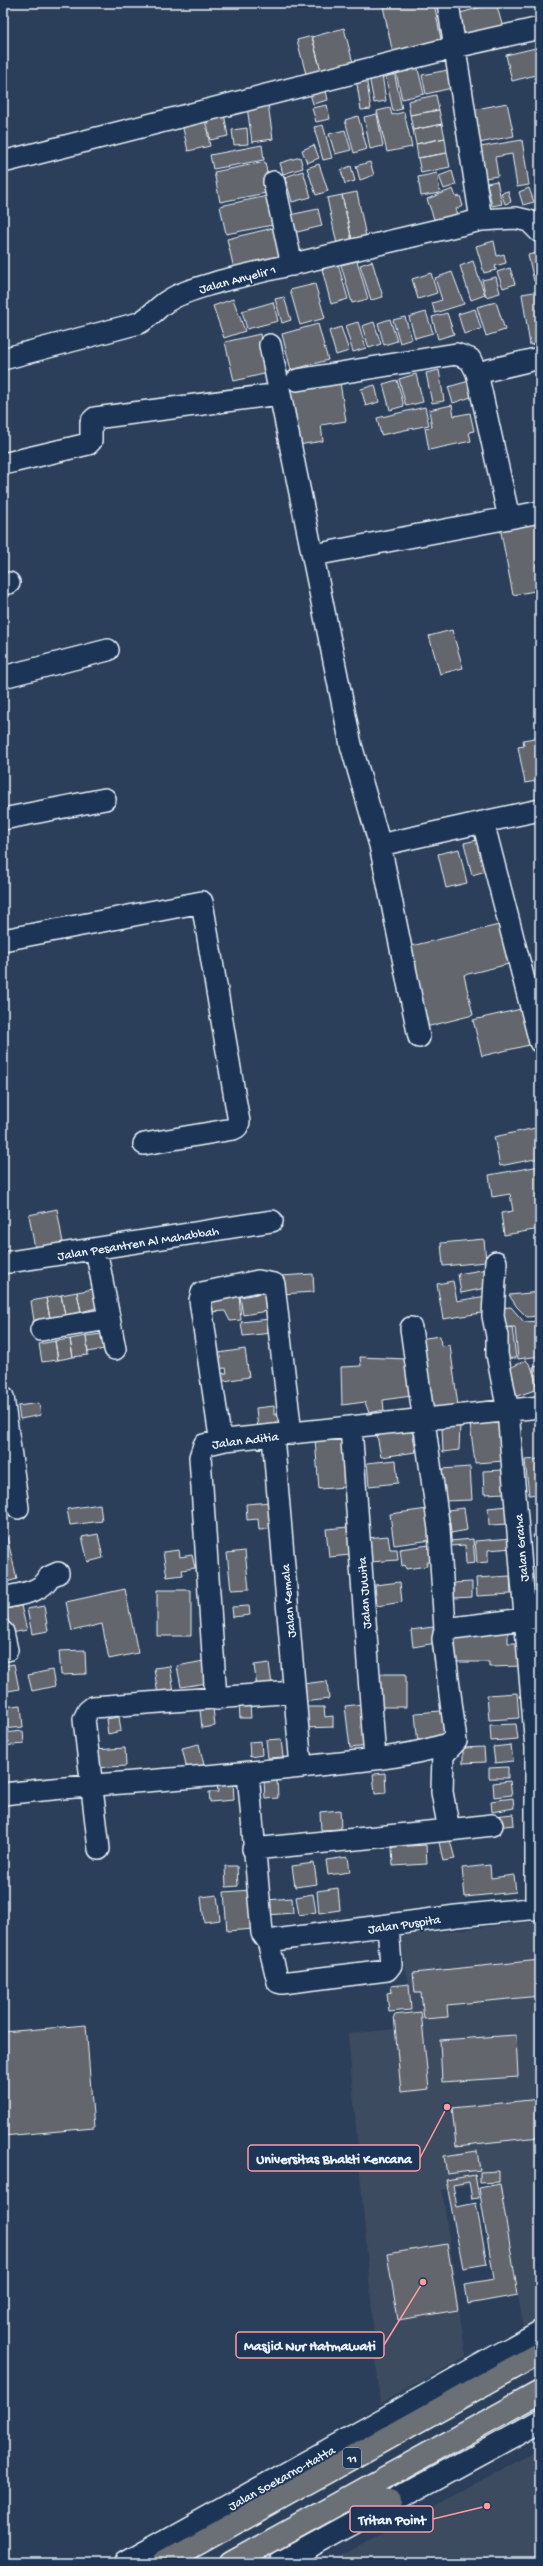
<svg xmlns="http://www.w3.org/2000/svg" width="543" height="2566" font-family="'Gochi Hand',sans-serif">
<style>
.built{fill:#3c4b60}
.building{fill:#63666d;stroke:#e8f1f8}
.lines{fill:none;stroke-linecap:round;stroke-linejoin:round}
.street-casing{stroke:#e8f1f8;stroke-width:24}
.secondary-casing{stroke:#e8f1f8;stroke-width:25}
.highway-casing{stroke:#e8f1f8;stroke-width:25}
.street{stroke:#1d3557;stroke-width:21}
.secondary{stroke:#1d3557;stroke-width:22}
.highway{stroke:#6a7074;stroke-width:22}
.labels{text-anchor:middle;stroke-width:3.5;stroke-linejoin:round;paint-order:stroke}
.shield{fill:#1d3557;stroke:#abb9c8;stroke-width:1}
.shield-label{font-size:12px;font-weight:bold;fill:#e8f1f8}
.street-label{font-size:13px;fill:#e8f1f8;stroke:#1d3557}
.leader{fill:none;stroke:#ff9aa2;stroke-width:1.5}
.callout-dot{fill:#ff9aa2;stroke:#1d3557;stroke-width:1.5}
.callout{fill:#1d3557;stroke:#ff9aa2;stroke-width:1.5}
.callout-label{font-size:14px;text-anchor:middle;font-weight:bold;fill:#e8f1f8}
</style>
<rect width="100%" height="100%" fill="#2b3f5b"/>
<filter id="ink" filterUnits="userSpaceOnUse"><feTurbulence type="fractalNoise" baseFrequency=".025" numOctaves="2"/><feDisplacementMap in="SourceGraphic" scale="8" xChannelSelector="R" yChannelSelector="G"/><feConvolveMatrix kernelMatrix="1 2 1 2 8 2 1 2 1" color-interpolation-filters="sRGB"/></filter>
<g filter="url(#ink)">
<path class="built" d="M540,1921V2319L524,2328L496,2180L442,2190L466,2357L380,2404L348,2034L414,2027L401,1936Z
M540,2449V2563H328Z"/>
<path class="building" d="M397,3H434L442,45L393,54L383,6Z
M496,3L503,28L460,41L453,15Z
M344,28L354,67L322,75L312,37Z
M312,36L322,75L307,78L297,40Z
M540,47V74L512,81L506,55Z
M416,61L424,94L402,99L396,73L409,71L407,63Z
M448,70L452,88L426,94L422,75Z
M394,72L402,109L393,111L385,74Z
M382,74L386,101L374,103L369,76Z
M366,76L371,109L361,110L356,78Z
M325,86L328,100L313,104L309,90Z
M436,95L439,110L410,115L408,101Z
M507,103L514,136L474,144L467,111Z
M268,104L273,139L252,142L247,107Z
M327,105L330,119L316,122L312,108Z
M390,108L392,115L404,112L412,147L387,152L377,111Z
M439,110L442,124L413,130L410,115Z
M224,113L228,136L210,140L206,116Z
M377,114L383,146L370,149L364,117Z
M358,116L367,149L354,153L345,120Z
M205,119L210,146L188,151L182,124Z
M442,124L445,138L416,144L413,130Z
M323,125L332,158L323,160L314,127Z
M247,128L248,144L234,145L232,130Z
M345,130L351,150L335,154L329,134Z
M445,138L447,153L418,158L416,144Z
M522,140L529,185L517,187L512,154L495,157L498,176L485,178L480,147Z
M262,145L264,160L213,169L210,155Z
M314,145L319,158L307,163L302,150Z
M447,153L450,167L421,173L418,158Z
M300,157L303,168L283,174L280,163Z
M265,162L271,192L220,202L214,172Z
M370,162L374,175L360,180L356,166Z
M319,164L328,191L316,195L307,168Z
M351,166L355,181L345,184L341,170Z
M303,171L311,197L292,202L285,177Z
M452,171L456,185L444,189L439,176Z
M437,173L440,193L421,196L418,177Z
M497,181L502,204L492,206L487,183Z
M529,188L534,202L523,205L519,192Z
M453,189L456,197L460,196L463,206L456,209L458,214L435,222L427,199Z
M508,191L511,202L505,204L501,193Z
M357,192L367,242L353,245L342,195Z
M272,195L278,224L226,234L220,206Z
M342,195L353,245L338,249L327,198Z
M318,209L322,226L289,234L285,216Z
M277,227L286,261L235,273L227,239Z
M494,241L497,256L504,254L506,263L495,266L496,270L484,273L476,246Z
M540,252V280L534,281L528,255Z
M357,261L368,299L352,303L341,265Z
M372,261L383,297L371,300L360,265Z
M473,261L485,295L471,300L460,266Z
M338,264L348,299L331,304L322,269Z
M510,268L515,284L503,288L497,272Z
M452,272L464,304L435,313L432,303L442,300L435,278Z
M431,273L437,293L418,299L412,279Z
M496,277L500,293L486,297L482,280Z
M315,284L325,318L300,325L290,290Z
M540,291V343L530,345L522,294Z
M284,297L291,320L282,323L275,299Z
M233,299L245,331L224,338L213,306Z
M273,302L278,321L247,329L242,311Z
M496,302L505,330L486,336L477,307Z
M475,309L481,329L464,334L458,314Z
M426,312L433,333L415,338L409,317Z
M447,313L454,334L438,339L432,317Z
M405,317L412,339L400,343L393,320Z
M390,319L397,341L384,345L378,323Z
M358,322L366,348L353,352L345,326Z
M374,322L381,344L369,348L362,326Z
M318,324L328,360L291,370L282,334Z
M341,327L349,351L336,355L329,331Z
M260,334L268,373L234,381L225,342Z
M439,370L444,401L432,403L426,373Z
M416,374L423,402L406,406L399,379Z
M339,376L346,421L321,425L323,441L298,445L286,386Z
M397,380L404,406L390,410L383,384Z
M469,381L474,396L453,403L448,387Z
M375,385L379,402L366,406L361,389Z
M452,405L454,416L470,413L474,431L469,432L471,441L429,450L425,428L432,427L429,410Z
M425,407L429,425L381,435L377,418Z
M540,519V590L513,595L500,527Z
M452,630L463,668L440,674L429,636Z
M540,737V789H537L536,781L525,783L518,747L524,746L523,740Z
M481,839L489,870L472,875L464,843Z
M459,849L467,883L446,888L438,854Z
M499,925L509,964L464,975L473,1015L426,1027L407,947Z
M521,1009L529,1045L482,1056L473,1020Z
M540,1127V1158L500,1166L494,1137Z
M540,1166V1229L504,1235L501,1213L513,1211L510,1194L492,1197L489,1175Z
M57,1209L63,1243L35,1249L29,1215Z
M484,1239L486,1262L443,1266L441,1243Z
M487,1269L491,1287L461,1293L458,1274Z
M313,1274L314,1292L281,1294L280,1276Z
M453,1281L457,1301L486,1296L488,1312L443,1319L437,1284Z
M93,1289L96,1308L81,1312L77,1292Z
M77,1292L81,1312L65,1315L61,1295Z
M269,1292L273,1310L243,1315L240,1297Z
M540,1292V1316L527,1317L517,1307L509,1295Z
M239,1294L241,1320L230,1321L225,1311L210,1312L209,1297Z
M61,1295L65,1315L50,1318L46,1298Z
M46,1298L50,1318L34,1321L31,1301Z
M511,1307L524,1322L540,1321V1356L518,1359L515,1327L499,1328L496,1308Z
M270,1319L272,1333L243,1336L241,1322Z
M512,1327L516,1358L505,1359L502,1328Z
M101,1334L104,1349L88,1352L86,1336Z
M86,1336L88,1355L73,1357L70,1339Z
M440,1336L441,1346L450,1345L458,1406L429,1410L419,1339Z
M70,1339L73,1357L58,1360L55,1341Z
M55,1341L58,1360L42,1362L39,1344Z
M245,1349L249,1377L218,1382L217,1374L227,1373L226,1368L214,1369L212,1354Z
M360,1357L407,1359L411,1396L383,1400L384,1410L369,1413L365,1402L342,1405L341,1367L361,1366Z
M526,1360L531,1366L538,1389L514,1397L506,1370Z
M540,1366V1390H537L533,1367Z
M39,1403L41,1415L20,1419L18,1406Z
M274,1406V1415L282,1414V1422H275L276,1429L258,1430L256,1408Z
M500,1422L505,1461L475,1463L470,1424Z
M411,1424L416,1452L381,1457L376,1430Z
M460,1425L459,1450L443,1452L442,1426Z
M341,1438L345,1487L319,1489L315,1440Z
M540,1459V1494L529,1495L525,1460Z
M396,1460L398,1483L369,1486L367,1463Z
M470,1467L472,1500L443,1501L441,1469Z
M503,1470L505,1493L484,1494L483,1471Z
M3,1497H6L9,1514L3,1515Z
M271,1502L274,1529L259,1530L258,1519L247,1520L246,1504Z
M100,1504L102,1521L70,1525L67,1509Z
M508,1506L509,1524L489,1525L488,1508Z
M464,1508L467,1530L451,1533L448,1510Z
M428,1509L432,1540L394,1545L390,1514Z
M348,1527L351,1555L329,1557L326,1529Z
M98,1534L103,1558L88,1562L82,1537Z
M540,1534V1569H538L533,1535Z
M388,1536L390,1549H397L398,1560L370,1562L367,1538Z
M7,1537L17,1579L3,1583V1538Z
M513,1538V1548L488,1550V1562L477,1563L475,1541Z
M473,1539L475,1563L466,1564L465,1545L450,1546V1541Z
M429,1545L431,1562H426L427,1566L406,1569L405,1565L402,1566L400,1549Z
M179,1550L180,1557L192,1555L195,1568L182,1570L183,1575L167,1577L163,1552Z
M245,1551L249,1589L231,1590L227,1553Z
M510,1576L511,1594L477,1596L476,1578Z
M400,1582L402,1602L377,1606L375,1585Z
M472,1582V1597L454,1598V1583Z
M125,1589L138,1653L109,1659L102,1624L72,1631L66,1602Z
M157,1590H191V1636H157Z
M21,1606L27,1630L11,1633L6,1609Z
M44,1606L48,1631L32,1634L27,1609Z
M249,1606L250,1615L233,1617L232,1607Z
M433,1627L436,1643L413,1647L411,1630Z
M508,1632V1643H523V1666L489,1667V1662H456L455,1634Z
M85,1650L86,1674L61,1675L59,1651Z
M204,1661L207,1683L181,1687L177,1666Z
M269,1663L272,1685L257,1687L254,1665Z
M14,1664L19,1689L3,1692V1666Z
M170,1666L174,1693L158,1695L154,1668Z
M52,1670L55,1686L32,1691L28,1675Z
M376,1674H406V1707H375Z
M327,1681L329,1699L303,1702L302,1684Z
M517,1693L519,1718L489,1720L487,1695Z
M250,1704L251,1718H240L239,1705Z
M363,1704L368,1746L350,1748L345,1706Z
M21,1705L23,1727L3,1729V1707Z
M303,1707H324L325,1717L333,1716V1727L304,1728Z
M213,1708L215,1726L202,1728L200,1710Z
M441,1711L445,1741L418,1744L415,1713Z
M119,1717L121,1731L108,1734L106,1719Z
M516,1724L518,1739L491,1741L490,1725Z
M23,1731L24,1744L3,1746V1733Z
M281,1739L283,1757L268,1758L266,1740Z
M261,1741L262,1755L250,1757L249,1742Z
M199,1744L204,1765L187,1769L182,1748Z
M511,1745L513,1761L495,1763L493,1747Z
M484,1747L485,1762L463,1763V1748Z
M125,1748L126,1766L95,1768L94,1750Z
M508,1767V1778H489V1768Z
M385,1773L386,1793L375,1794L373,1774Z
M277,1779L278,1798L265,1799L264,1780Z
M510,1781L512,1795L494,1797L493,1783Z
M233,1782L234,1800L210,1802L209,1792H218L217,1783Z
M513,1798L514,1808L492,1812L491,1801Z
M340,1810L341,1829L321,1830L320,1812Z
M513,1814L514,1825L496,1827L494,1816Z
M450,1840L455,1859L443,1861L439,1842Z
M426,1845L427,1864L393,1866L392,1847Z
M348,1857L350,1872L328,1875L326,1860Z
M314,1863L317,1884L295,1887L292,1866Z
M490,1865L491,1878L514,1875L516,1892L465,1897L462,1868Z
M225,1866H237L238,1886L226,1887Z
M338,1888L340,1910L319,1913L317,1891Z
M251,1890L254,1929L227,1931L224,1892Z
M313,1894L316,1912L299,1915L296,1897Z
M217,1895L220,1920L204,1922L201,1897Z
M292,1898L293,1913L267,1915L266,1900Z
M540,1960V1974L538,1975L540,1996L447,2005L448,2017L424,2019L421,1993H415L413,1973Z
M409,1984L411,2010L389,2012L387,1993L392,1992L391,1986Z
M421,2012L429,2089L401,2092L394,2015Z
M86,2025L94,2128L3,2136V2032Z
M516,2035L518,2077L442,2082L440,2040Z
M540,2099V2137L456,2146L452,2108Z
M477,2151L480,2170L447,2174L444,2156Z
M499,2171V2182L480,2183V2172Z
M475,2175L479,2198L472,2199L469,2182L453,2185L457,2207L476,2203L487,2264L463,2268L446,2180Z
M500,2184L518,2295L468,2304L465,2284L494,2279L479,2188Z
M447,2244L458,2310L398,2320L387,2254Z"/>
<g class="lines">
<g class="street-casing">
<path id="street" d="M448,3L481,220L516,218L529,221L540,232
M3,162L455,47L540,28
M274,182L292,265
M270,345L280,394
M3,359L139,323C150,317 156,309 166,302C182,291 203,287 221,281L481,220
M297,380L456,354L470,359L477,373
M3,464L88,444L91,441V422L95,418L280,394L351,745L380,845L419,1037
M509,518L477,373L540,358
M314,555L540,512
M3,584L9,583
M3,677L108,650
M540,810L483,822L540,1042
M3,819L105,799
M380,845L483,822
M3,940L202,902L239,1122L237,1127L233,1129L144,1144
M96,1249L115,1349
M496,1262L493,1316L497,1336V1354L508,1411L536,1748V1909
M3,1263L272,1221
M411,1328L439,1529L445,1629L540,1617
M41,1330L109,1319
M3,1397L18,1508
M351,1427L375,1759
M273,1436L301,1767
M225,1440L220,1437L200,1300L202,1293L258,1281L274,1284L291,1434
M3,1598C18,1594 42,1593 49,1577L58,1573
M3,1632L7,1650
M216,1699L200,1457L204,1445L225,1440L540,1407
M248,1773L262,1933L268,1941L278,1982L282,1983L387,1970L391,1965L388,1926
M3,1794C102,1783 202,1778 301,1767C353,1761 407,1759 456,1741
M449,1830L492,1825
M99,1849L84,1719L88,1711L93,1707L294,1692
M253,1849L449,1830L442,1792L443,1755L456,1741L443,1639L445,1629
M268,1941L456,1916L540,1908"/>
</g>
<g class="secondary-casing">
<path id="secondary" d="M126,2563L540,2332
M280,2563L540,2421"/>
</g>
<g class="highway-casing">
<path id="highway" d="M347,2498L390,2502
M163,2563L540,2353
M231,2563L540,2392"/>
</g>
<use href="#street" class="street"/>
<use href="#secondary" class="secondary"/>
<use href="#highway" class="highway"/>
</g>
</g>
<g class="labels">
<rect class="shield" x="343" y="2448" width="18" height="20" rx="3"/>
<g class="shield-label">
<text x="352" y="2462">11</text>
</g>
<g class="street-label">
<text transform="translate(237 278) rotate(-15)" y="5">Jalan Anyelir 1</text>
<text transform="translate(138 1242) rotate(-9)" y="5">Jalan Pesantren Al Mahabbah</text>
<text transform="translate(245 1439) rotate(-7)" y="5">Jalan Aditia</text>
<text transform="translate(520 1548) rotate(-95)" y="5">Jalan Graha</text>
<text transform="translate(363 1593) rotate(-94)" y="5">Jalan Juwita</text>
<text transform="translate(287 1601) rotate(-95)" y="5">Jalan Kemala</text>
<text transform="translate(404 1923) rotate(-8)" y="5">Jalan Puspita</text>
<text transform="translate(281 2477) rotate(-29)" y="5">Jalan Soekarno-Hatta</text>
</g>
</g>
<path class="leader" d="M447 2107L420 2158M423 2282L384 2345M487 2506L433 2519"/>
<g class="callout-dot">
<circle cx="447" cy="2107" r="4"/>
<circle cx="423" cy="2282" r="4"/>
<circle cx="487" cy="2506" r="4"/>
</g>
<g class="callout">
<rect x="248" y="2145" width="172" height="26" rx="4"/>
<rect x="236" y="2332" width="148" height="26" rx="4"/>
<rect x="350" y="2506" width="83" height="26" rx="4"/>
</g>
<g class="callout-label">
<text x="334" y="2163">Universitas Bhakti Kencana</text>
<text x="310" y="2350">Masjid Nur Hatmawati</text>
<text x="392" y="2524">Tritan Point</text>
</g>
<rect width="543" height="2566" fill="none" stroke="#1d3557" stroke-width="16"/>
<rect x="8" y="8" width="527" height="2550" fill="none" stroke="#e8f1f8" stroke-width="1.5" filter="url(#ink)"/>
</svg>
